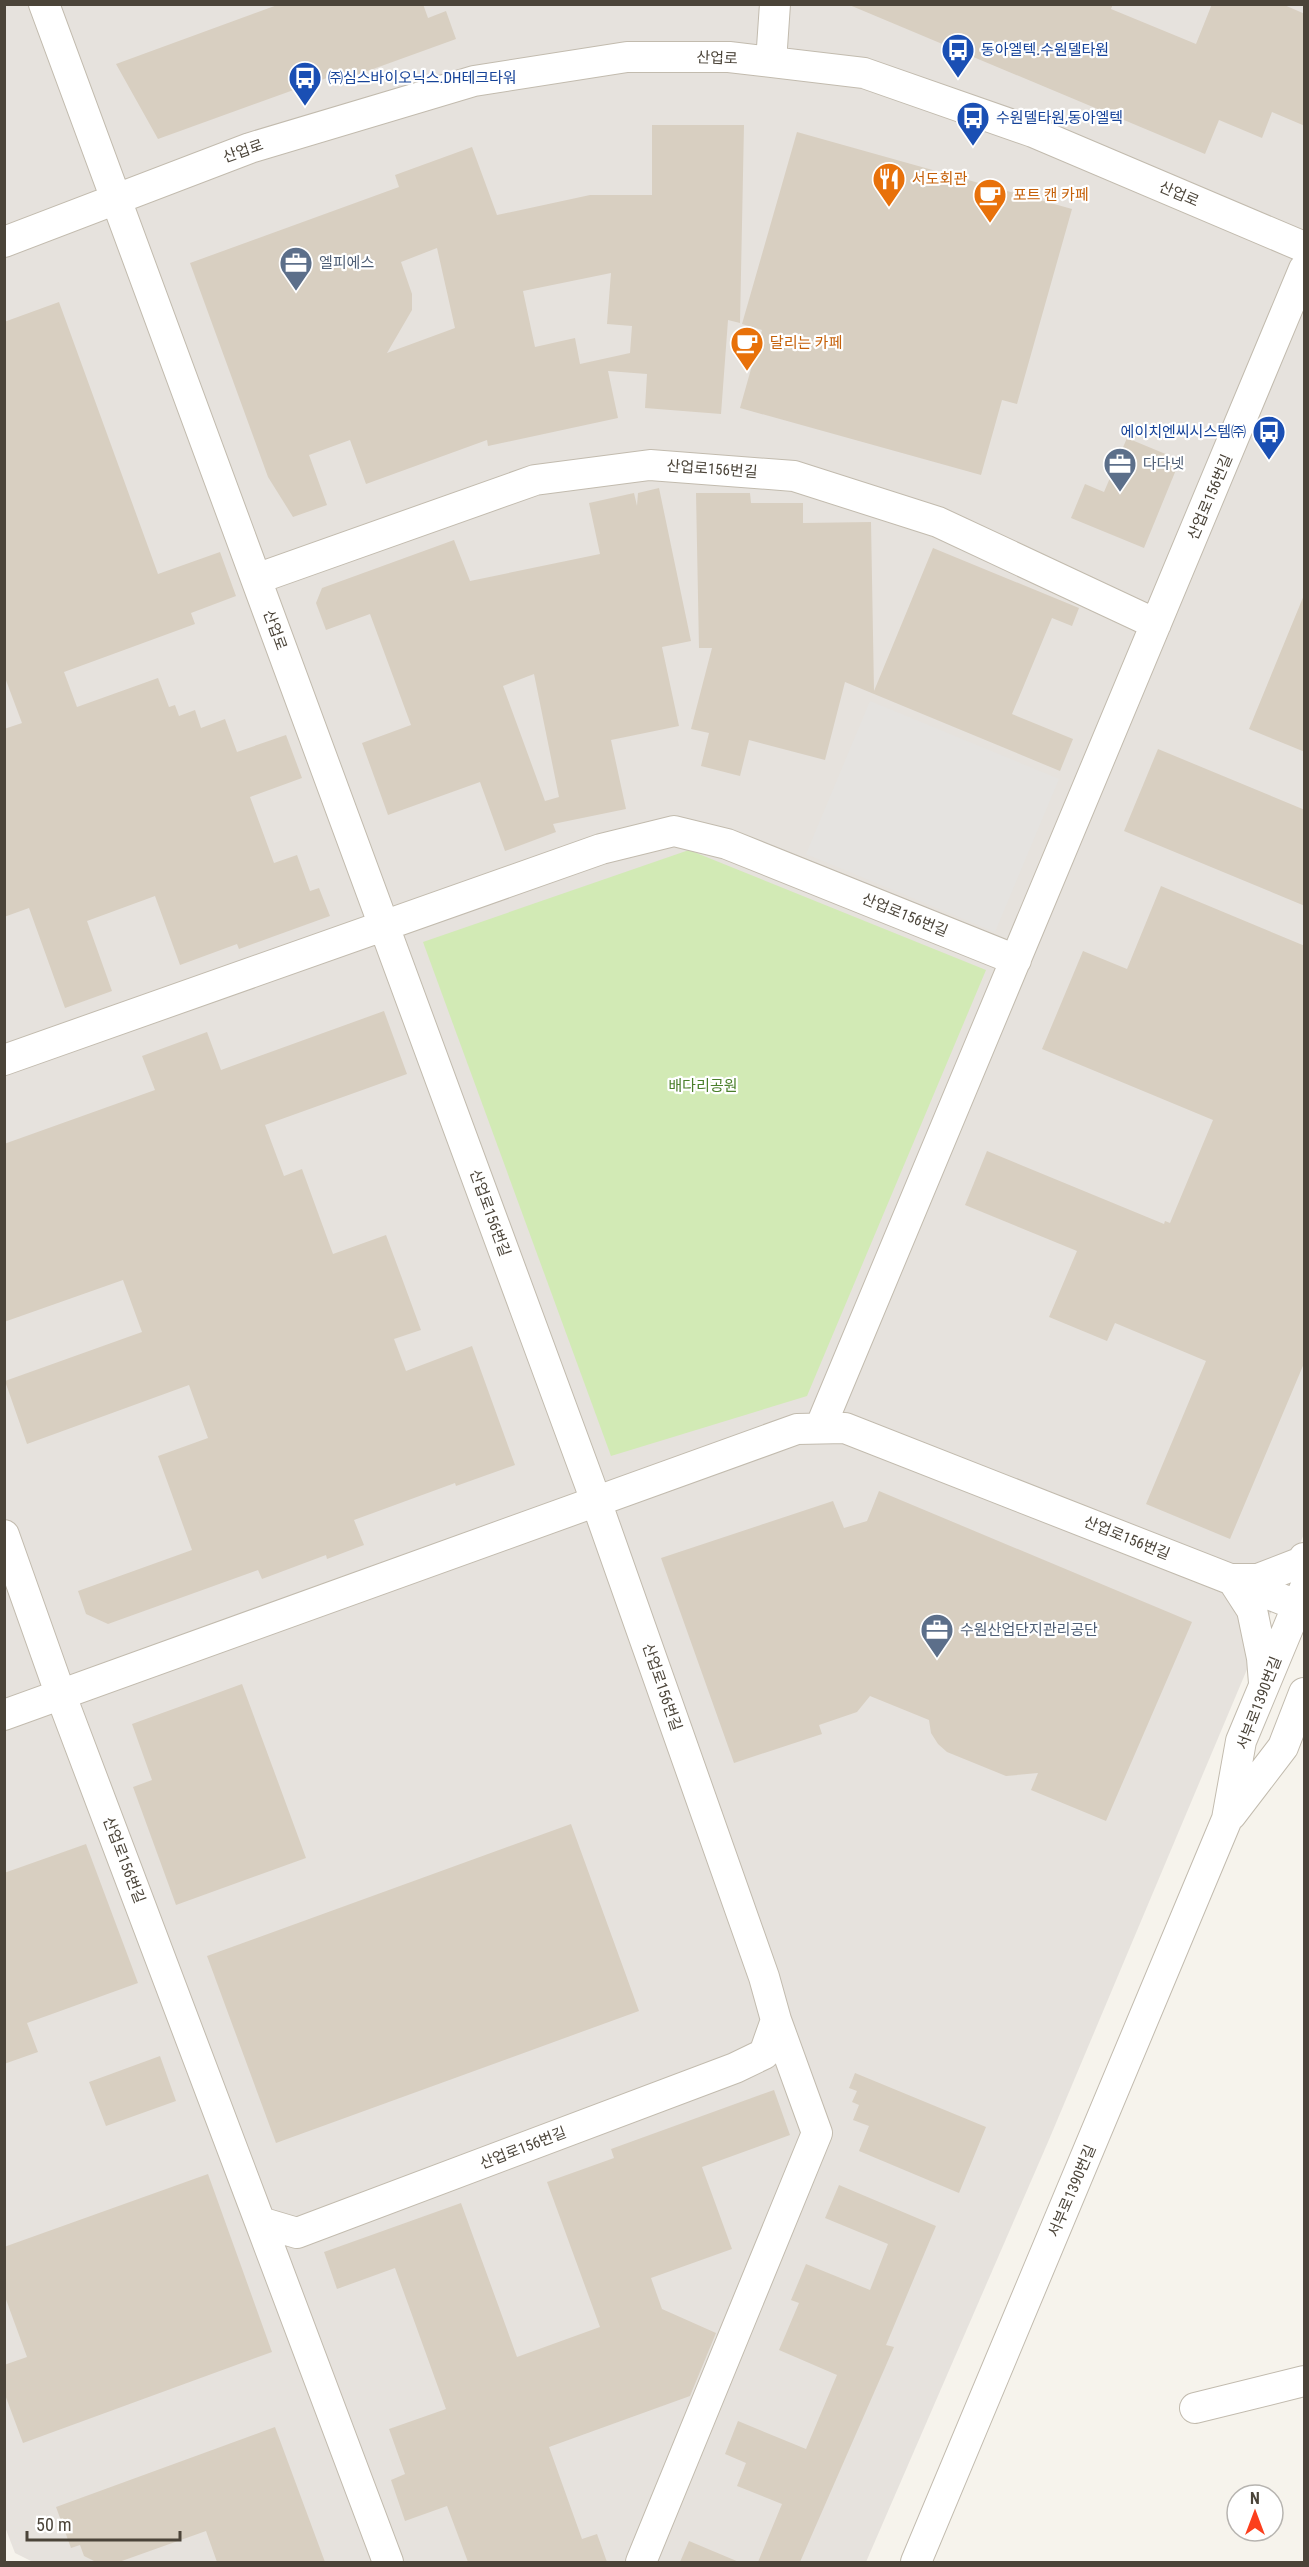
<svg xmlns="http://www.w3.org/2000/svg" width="1309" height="2567" font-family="'Roboto Condensed','Noto Sans KR',sans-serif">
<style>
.industrial{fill:#e6e2dd}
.green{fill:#d2eab5}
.parking{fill:#e5e3e0}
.building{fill:#d8cfc1;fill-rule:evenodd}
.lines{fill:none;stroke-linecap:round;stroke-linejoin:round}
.minor-casing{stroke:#c2bbae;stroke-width:32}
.minor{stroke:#fff;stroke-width:30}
.labels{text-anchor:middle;stroke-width:4.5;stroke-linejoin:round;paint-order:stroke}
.transit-label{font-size:15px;fill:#164399;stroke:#fff;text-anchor:start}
.street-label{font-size:15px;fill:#4b4439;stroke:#fff}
.food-label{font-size:15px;fill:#c56008;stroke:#fff;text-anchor:start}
.service-label{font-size:15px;fill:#4e5e75;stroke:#fff;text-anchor:start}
.park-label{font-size:15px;fill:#4a7f2a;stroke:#fff}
</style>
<rect width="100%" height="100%" fill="#f6f3ec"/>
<path class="industrial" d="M5,5H1304V1534L1048,2142L866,2562H33L15,2553L5,2527Z"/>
<path class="green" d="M689,850L986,970L807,1396L611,1456L423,942Z"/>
<path class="parking" d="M870,701L1059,779L995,932L806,854Z"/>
<path class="building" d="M280,4H423L428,18L446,11L456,39L351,77L349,70L158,139L116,64Z
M847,4H1113L1111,9L1196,44L1212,4H1282L1305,14V126L1272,112L1262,138L1219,120L1205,154Z
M652,125H744L740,323L728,320L721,414L645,408L647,374L608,371L618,418L488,446L487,440L366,484L350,440L309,455L327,505L293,517L268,477L190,263L399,187L395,175L472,147L497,215L590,195H652ZM437,248L455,328L387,353L412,310V294L401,262ZM611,273L607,324L632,326L630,353L580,364L575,338L535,347L523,291Z
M797,132L1072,209L1017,404L1002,400L981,475L740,408L762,330L742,324Z
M59,302L158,574L220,552L236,596L191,613L195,624L64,672L77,707L158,678L169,707L175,705L179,716L195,710L201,728L225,719L237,752L286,735L302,778L250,797L274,863L297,855L310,891L319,888L330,916L239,949L237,944L180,965L155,896L87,921L112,991L65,1008L29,908L4,917V729L22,723L4,675V322Z
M1127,438L1180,460L1144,548L1071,518L1085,484L1104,492Z
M659,488L691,641L662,647L679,726L611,740L626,809L553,824L556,832L505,851L480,782L388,815L362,743L411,725L370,614L326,630L316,603L322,588L454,540L470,581L600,554L589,503L634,493L637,506L638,493ZM534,674L559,797L545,801L503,686Z
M696,493H750L751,503H803V523L871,522L874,691L933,548L1079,608L1072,626L1052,618L1012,714L1073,739L1060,771L845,682L825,760L749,740L740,776L701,766L709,733L691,729L712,648H699Z
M1304,595L1305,596V752L1249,729Z
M1158,749L1305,810V906L1124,831Z
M1161,886L1305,946V1361L1230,1539L1146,1504L1206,1361L1115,1323L1107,1341L1049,1317L1077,1251L965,1205L987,1151L1164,1224L1165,1221L1170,1223L1213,1120L1042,1049L1083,951L1127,969Z
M384,1011L407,1074L265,1125L284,1176L302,1169L333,1254L386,1235L421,1330L394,1339L406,1371L472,1346L515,1465L456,1486L455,1483L354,1520L364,1545L327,1559L326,1555L262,1579L258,1570L108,1624L86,1614L78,1591L192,1550L158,1456L208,1438L189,1385L27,1444L5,1381L142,1332L123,1280L4,1322V1144L155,1090L142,1056L207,1032L221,1070Z
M879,1491L1192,1622L1106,1821L1031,1790L1038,1773L1006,1776L947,1752L938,1744L931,1733L929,1720L870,1696L857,1712L819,1725L822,1734L734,1763L661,1558L833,1501L844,1528L867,1521Z
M242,1684L306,1858L176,1905L133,1787L152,1780L132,1724Z
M571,1824L639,2011L276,2143L207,1956Z
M86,1844L138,1983L27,2023L38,2052L4,2064V1873Z
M160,2056L176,2101L106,2126L89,2082Z
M855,2073L986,2127L959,2193L859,2151L869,2126L853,2120L859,2105L852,2102L857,2091L849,2088Z
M774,2090L790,2135L702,2167L732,2249L651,2278L662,2309L716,2333L690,2396L549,2447L582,2539L597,2534L607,2562H468L447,2506L405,2521L391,2480L405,2474L389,2429L446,2409L395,2268L337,2289L324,2252L461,2203L517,2357L600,2327L547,2182L614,2158L611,2149Z
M208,2174L272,2352L23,2443L4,2392V2365L27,2357L4,2294V2247Z
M839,2185L936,2226L886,2345L894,2347L800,2562H758L782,2504L737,2486L746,2463L725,2454L738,2421L806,2449L837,2375L779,2350L799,2303L791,2300L806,2264L870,2290L888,2244L825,2218Z
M275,2427L325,2562H217L206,2531L119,2562H96L84,2556L80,2545L71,2548L56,2507Z
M689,2541L739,2562H680Z"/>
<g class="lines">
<g class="minor-casing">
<path id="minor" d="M771,62L775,4
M4,242L250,148L474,81L627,57H729L864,73L1033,132L1304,247
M256,579L535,480L650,465L794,476L938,522L1156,624
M4,1060L601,849L674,831L727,844L1016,960
M820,1428L1304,269
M4,1535L60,1693L260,2222L297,2233L735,2068L764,2054L776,2020L764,1977L596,1501L44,4
M1232,1579L1252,1610L1262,1658L1264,1683
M1232,1579H1258L1302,1562L1304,1558
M4,1715L797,1429L845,1428L1304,1608
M1231,1815L1283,1747L1304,1693
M260,2222L388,2562
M1195,2408L1304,2381
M641,2562L817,2133L776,2020
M916,2562L1227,1819L1241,1741L1304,1590"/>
</g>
<use href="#minor" class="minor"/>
</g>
<defs>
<g id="bus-pin" transform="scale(1.725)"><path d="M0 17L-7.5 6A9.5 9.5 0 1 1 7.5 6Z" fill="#1a4fb4" stroke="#fff"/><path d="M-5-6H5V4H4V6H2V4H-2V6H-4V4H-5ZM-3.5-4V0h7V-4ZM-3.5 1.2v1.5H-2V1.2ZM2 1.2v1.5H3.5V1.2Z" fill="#fff"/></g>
<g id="restaurant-pin" transform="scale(1.725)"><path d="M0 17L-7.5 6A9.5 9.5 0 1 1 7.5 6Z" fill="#e8710a" stroke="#fff"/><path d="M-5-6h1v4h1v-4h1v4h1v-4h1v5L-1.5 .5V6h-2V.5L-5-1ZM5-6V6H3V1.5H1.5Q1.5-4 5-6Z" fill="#fff"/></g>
<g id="cafe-pin" transform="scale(1.725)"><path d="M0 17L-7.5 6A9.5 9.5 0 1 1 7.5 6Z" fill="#e8710a" stroke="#fff"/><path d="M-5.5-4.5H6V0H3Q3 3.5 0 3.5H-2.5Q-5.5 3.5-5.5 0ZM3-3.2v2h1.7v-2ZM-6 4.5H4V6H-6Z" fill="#fff"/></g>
<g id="office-pin" transform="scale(1.725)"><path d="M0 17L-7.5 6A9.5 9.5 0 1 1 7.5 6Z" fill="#5c6f8a" stroke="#fff"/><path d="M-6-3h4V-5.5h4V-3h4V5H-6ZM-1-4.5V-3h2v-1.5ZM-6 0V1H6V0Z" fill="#fff"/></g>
</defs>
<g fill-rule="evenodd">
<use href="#bus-pin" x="958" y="50"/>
<use href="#bus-pin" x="305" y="78"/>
<use href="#bus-pin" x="973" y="118"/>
<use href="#restaurant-pin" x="889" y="179"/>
<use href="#cafe-pin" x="990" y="195"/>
<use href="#office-pin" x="296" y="263"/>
<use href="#cafe-pin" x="747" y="343"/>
<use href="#bus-pin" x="1269" y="432"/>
<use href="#office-pin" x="1120" y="464"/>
<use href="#office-pin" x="937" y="1630"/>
</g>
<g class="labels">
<g class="transit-label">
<text x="981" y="55">동아엘텍.수원델타원</text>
<text x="328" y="83">㈜심스바이오닉스.DH테크타워</text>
<text x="996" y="123">수원델타원,동아엘텍</text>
<text x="1246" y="437" text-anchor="end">에이치엔씨시스템㈜</text>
</g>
<g class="street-label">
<text transform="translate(717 58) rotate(2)" y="5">산업로</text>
<text transform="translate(243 151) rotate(-19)" y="5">산업로</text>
<text transform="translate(1179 194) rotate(23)" y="5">산업로</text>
<text transform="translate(712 469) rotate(4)" y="5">산업로156번길</text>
<text transform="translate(1210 497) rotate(-67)" y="5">산업로156번길</text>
<text transform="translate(275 630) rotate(70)" y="5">산업로</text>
<text transform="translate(905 915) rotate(22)" y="5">산업로156번길</text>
<text transform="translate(490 1213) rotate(70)" y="5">산업로156번길</text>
<text transform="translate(1127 1538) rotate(22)" y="5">산업로156번길</text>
<text transform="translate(662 1687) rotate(71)" y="5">산업로156번길</text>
<text transform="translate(1259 1703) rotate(-69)" y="5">서부로1390번길</text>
<text transform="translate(124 1860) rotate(69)" y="5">산업로156번길</text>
<text transform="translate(523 2148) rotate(-21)" y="5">산업로156번길</text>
<text transform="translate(1072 2191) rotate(-67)" y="5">서부로1390번길</text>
</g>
<g class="food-label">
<text x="912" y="184">서도회관</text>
<text x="1013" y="200">포트 캔 카페</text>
<text x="770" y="348">달리는 카페</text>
</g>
<g class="service-label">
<text x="319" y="268">엘피에스</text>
<text x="1143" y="469">다다넷</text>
<text x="960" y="1635">수원산업단지관리공단</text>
</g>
<g class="park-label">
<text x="703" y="1091">배다리공원</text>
</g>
</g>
<rect width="1309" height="2567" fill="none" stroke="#4b4439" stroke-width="12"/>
<g transform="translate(1255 2513)"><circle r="28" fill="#ffffff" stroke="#b7b4b0" stroke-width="1.5"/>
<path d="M0-4.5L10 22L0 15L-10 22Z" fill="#fc3f1d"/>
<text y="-9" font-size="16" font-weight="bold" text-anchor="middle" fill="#4b4439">N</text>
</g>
<path d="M27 2531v9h153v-9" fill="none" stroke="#4b4439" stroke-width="3"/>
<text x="36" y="2531" font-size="18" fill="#4b4439" stroke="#ffffff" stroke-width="4.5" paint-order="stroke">50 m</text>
</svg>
